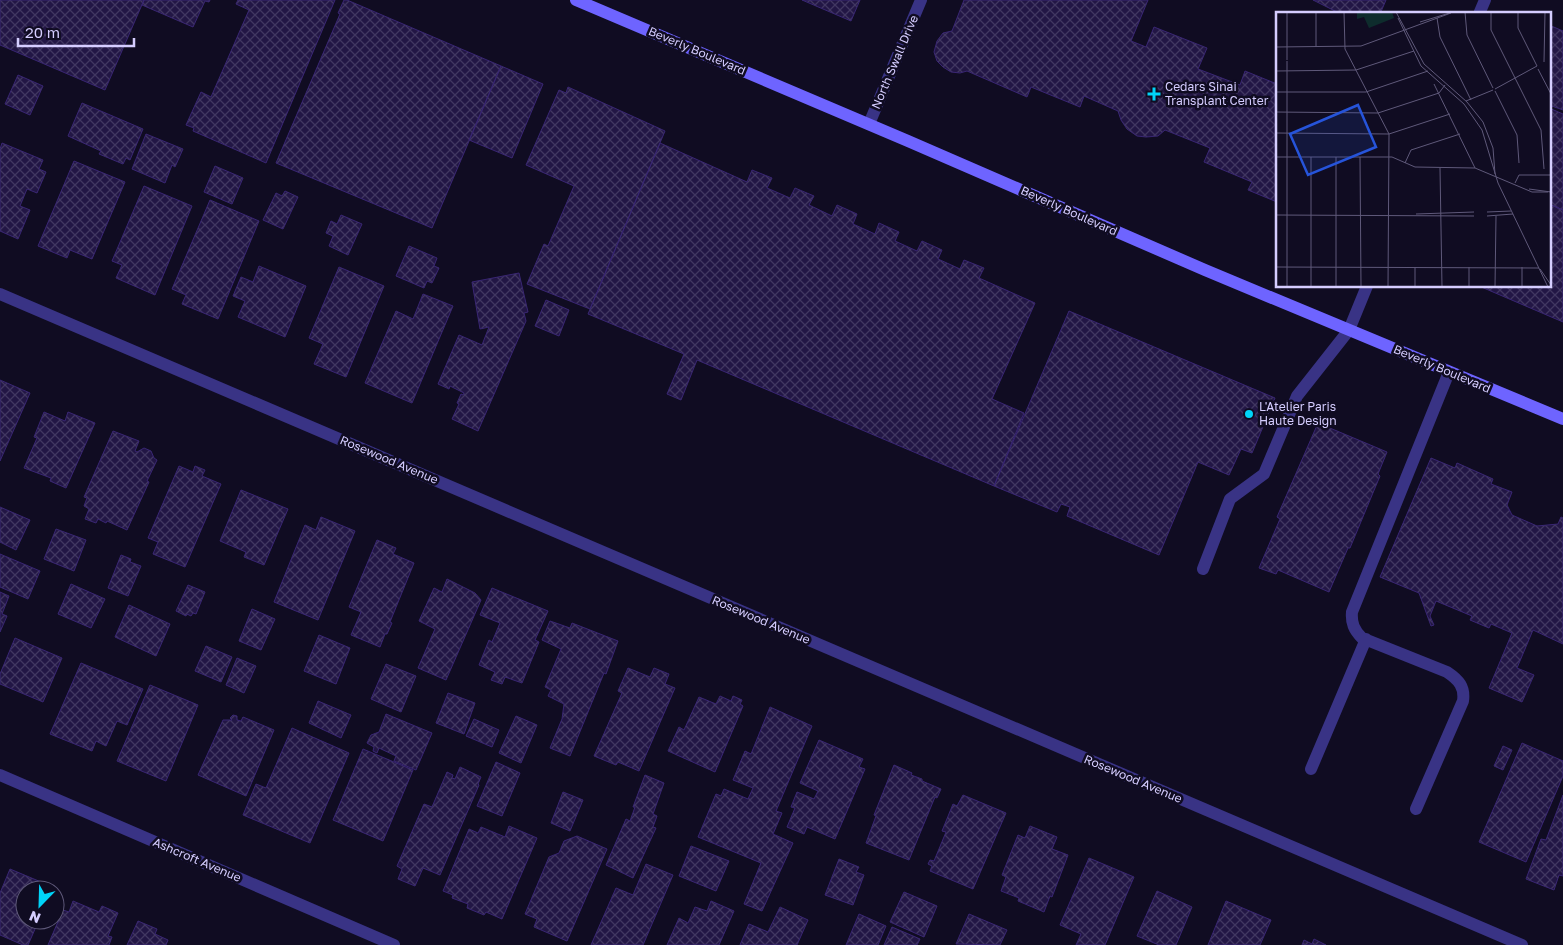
<svg xmlns="http://www.w3.org/2000/svg" width="1563" height="945" font-family="'Golos Text',sans-serif">
<style>
.building{fill:url(#building-cross-hatch);stroke:#392673}
.lines{fill:none;stroke-linecap:round;stroke-linejoin:round}
.lane{stroke:#393385;stroke-width:12}
.street{stroke:#393385;stroke-width:12}
.secondary{stroke:#6e64ff;stroke-width:12}
.poi-dot{fill:#00d4f8;stroke:#100c22;stroke-width:2}
.labels{text-anchor:middle;stroke-width:5;stroke-linejoin:round;paint-order:stroke}
.street-label{font-size:12px;fill:#d5cdff;stroke:#100c22}
.poi-label{font-size:12px;fill:#d5cdff;stroke:#100c22;text-anchor:start}
.inset-road{fill:none;stroke:#5f597a;stroke-width:1}
.view{fill:#2654da;fill-opacity:0.15;stroke:#2654da;stroke-width:2.5}
.inset-edge{fill:none;stroke:#d5cdff;stroke-width:2.5}
</style>
<defs>
<pattern id="building-cross-hatch" width="8" height="8" patternUnits="userSpaceOnUse" patternTransform="scale(1.25)"><rect width="8" height="8" fill="#221645"/><path d="M0 0l8 8M0 8l8-8" fill="none" stroke="#413761"/></pattern>
</defs>
<rect width="100%" height="100%" fill="#100c22"/>
<path class="building" d="M0,0H144L105,90L0,45Z
M144,0H210L209,2L205,1L193,27L142,5Z
M238,0H335L266,163L193,131L194,128L186,125L201,92L211,97L249,10L236,4Z
M344,0H347L501,66L432,228L276,163L340,14L338,13Z
M802,0H860L851,21Z
M964,0H1148L1131,41L1146,47L1154,27L1207,48L1198,69L1240,85L1245,71L1277,84V202L1248,190L1252,182L1204,162L1210,148L1165,130L1158,136L1146,137L1137,136L1127,129L1121,120L1118,111L1084,96L1080,107L1031,87L1027,97L967,71L960,73L951,72L943,67L937,61L934,52L937,41L943,33L952,31Z
M1313,0H1386L1380,14H1341Z
M1549,25L1563,31V110L1549,105Z
M501,66L543,84L512,158L469,140Z
M18,75L43,86L30,115L5,104Z
M568,87L665,131L590,309L527,284L544,244L548,246L574,186L526,165L559,90L566,93Z
M82,103L143,129L130,160L126,158L123,164L99,154L101,151L68,136Z
M1549,108L1563,114V210L1549,204Z
M146,134L183,149L175,167L172,165L165,183L132,169Z
M2,143L43,160L39,169L46,172L37,193L27,189L20,206L30,210L18,239L0,231V149Z
M660,143L747,182L752,170L772,178L767,188L790,198L795,188L814,196L809,205L832,216L837,205L857,214L853,224L875,234L879,223L899,232L895,241L917,251L922,241L942,250L938,259L960,269L964,260L984,268L979,278L1035,303L992,399L1024,413L994,486L697,360L681,400L667,394L684,354L588,314Z
M74,161L125,182L92,259L70,250L67,258L38,246Z
M215,166L243,178L232,204L204,192Z
M144,186L192,206L155,295L116,278L122,265L112,261Z
M285,191L298,197L283,229L263,220L276,193L282,196Z
M210,200L259,221L218,319L182,304L186,295L172,289Z
M1549,204L1563,210V322L1479,286H1549Z
M341,215L362,224L348,255L329,246L333,236L326,233L331,221L337,224Z
M409,246L437,258L434,266L439,268L432,283L427,281L424,288L396,276Z
M259,266L306,286L285,337L238,317L245,301L233,296L241,277L253,282Z
M339,267L384,286L346,377L314,364L323,344L309,338Z
M519,273L528,312L524,313L526,321L478,431L452,419L459,404L457,403L461,394L463,395L464,393L450,386L449,389L438,384L459,335L482,345L489,327L480,329L472,282Z
M423,294L453,306L412,403L365,383L396,311L413,319Z
M546,300L569,310L559,336L535,326Z
M1069,311L1275,398L1252,453L1241,449L1229,475L1198,462L1159,555L1067,516L1070,507L1061,504L1057,512L994,486Z
M0,380L30,393L0,461Z
M44,412L65,421L68,412L95,423L66,488L50,481L51,478L24,468L37,438L34,437Z
M1318,423L1387,452L1378,474L1380,476L1350,548H1348L1329,592L1278,570L1276,574L1259,568L1280,519L1277,517Z
M113,431L139,441L135,451L137,452L144,448L151,451L154,458L157,460L147,481L149,482L127,530L107,521L106,523L98,519L96,523L85,519L89,509L84,506L87,498L84,497Z
M1431,458L1455,468L1457,463L1493,479L1491,484L1512,492L1507,505L1512,515L1537,526L1558,524L1561,517L1563,518V644L1533,630L1517,668L1534,675L1522,702L1489,688L1512,633L1491,624L1489,628L1470,620L1472,616L1436,601L1430,616L1434,625L1431,626L1419,593L1380,577Z
M179,466L193,472L195,466L205,470L202,476L221,484L185,567L153,554L158,542L148,538Z
M241,490L288,509L264,565L244,557L246,552L220,541Z
M0,507L30,520L16,550L0,542Z
M321,517L355,531L318,620L274,602L305,525L316,530Z
M56,529L86,540L74,571L44,559Z
M377,540L396,548L393,554L414,563L390,622L392,623L387,634H385L380,647L351,635L361,612L349,607Z
M0,554L40,571L28,599L0,587Z
M121,555L131,559L130,562L141,566L128,596L108,588Z
M447,579L475,593L481,600L446,680L418,668L435,629L419,621L434,588L442,592Z
M71,584L105,599L91,628L58,614Z
M188,585L205,592L196,614L193,613L191,616L187,614L186,616L176,611Z
M492,588L548,611L535,640L539,642L522,683L505,677L502,684L491,680L495,672L479,665L489,640L492,642L500,623L480,615Z
M0,592L9,596L2,614L7,616L0,632Z
M129,605L170,624L156,656L115,637Z
M252,609L275,619L261,650L239,641Z
M550,621L570,628L572,623L618,641L606,674L604,673L570,756L550,748L562,719L564,704L548,696L551,690L545,687L561,649L542,640Z
M319,635L350,648L336,684L304,671Z
M15,638L62,658L43,702L0,684V674Z
M206,646L232,657L221,682L195,671Z
M237,658L256,666L244,693L226,685Z
M81,663L143,689L127,725L117,721L106,746L96,741L92,751L50,734Z
M386,664L416,676L401,712L371,699Z
M628,668L650,677L654,668L669,674L665,684L675,688L639,771L618,762L616,765L594,756L622,693L618,691Z
M150,685L198,705L166,781L117,761Z
M448,693L475,703L464,734L436,723Z
M720,696L731,701L733,696L742,700L740,704L743,706L715,772L668,751L679,727L684,730L699,697L716,704Z
M318,701L351,715L341,738L309,723Z
M770,707L812,726L776,811L782,813L773,834L793,843L762,911L744,904L761,863L698,837L716,794L721,796L724,789L748,799L753,788L733,780L745,751L751,754Z
M386,714L432,733L416,770L394,761L396,756L379,748L377,753L373,751L374,747L367,743L371,735L379,732Z
M233,715L237,716V720L241,721L243,717L274,730L246,796L198,775L223,720H232L230,718Z
M516,716L537,725L521,763L499,753Z
M474,719L499,730L492,747L466,736Z
M292,728L349,753L310,843L243,815L256,784L266,788Z
M819,740L863,759L859,767L865,769L835,839L807,827L804,834L787,827L795,808L791,807L797,792L814,799L818,791L800,783Z
M1522,743L1563,761V776L1526,862L1479,842Z
M1503,746L1512,750L1503,770L1494,766Z
M363,749L413,770L383,841L333,820Z
M496,762L520,773L502,816L477,806Z
M894,765L912,773L911,775L922,779V781L941,789L937,798L935,797L909,860L866,843L876,816L874,815Z
M460,767L481,777L478,784L479,785L440,875L423,868L415,886L398,879L402,869L397,866L424,804L432,807L447,772L453,775L452,778L455,779Z
M645,775L664,783L653,814L657,816L653,827L656,828L633,878L606,865L626,819L630,821L635,807H633Z
M563,792L583,800L570,831L551,823Z
M963,795L1006,813L973,889L930,871L932,866L928,864L930,860L934,861L946,832L942,831L953,804L957,806Z
M1563,795V876L1559,875L1554,890L1526,879L1541,839L1546,840Z
M509,826L537,838L502,919L486,912L484,915L467,908L468,904L452,898L453,895L443,891L469,829L478,833L481,827L505,837Z
M1030,826L1057,837L1052,849L1068,855L1052,897L1050,896L1044,912L1018,901L1019,898L1001,891L1006,877L1002,875L1018,835L1025,838Z
M577,836L607,849L567,941L534,927L537,919L525,914L549,857L559,853L564,841Z
M691,846L729,861L716,891L679,876Z
M1089,858L1134,877L1105,945H1076L1081,934L1060,925Z
M839,859L859,867L856,872L864,875L853,905L825,895Z
M646,864L673,875L643,945H591L616,888L633,895Z
M10,869L53,887L52,890H25V920H39L28,945H23L0,935V893Z
M1157,891L1192,907L1176,945H1159L1137,936Z
M904,892L937,906L924,937L890,922Z
M73,901L99,912L102,906L118,913L108,936L112,937L109,945H48L63,910L69,912Z
M711,901L734,911L719,945H667L679,918L688,923L695,907L707,911Z
M1226,901L1271,920L1260,945H1208Z
M780,907L808,920L797,945H740L749,924L768,932Z
M859,914L886,926L878,945H846Z
M969,914L1007,930L1000,945L956,944Z
M138,921L157,929L155,934L168,940L166,945H127Z
M892,927L920,939L917,945H884Z
M1314,939L1326,945H1302L1304,940L1312,944Z"/>
<g class="lines">
<path class="lane" d="M1203,569L1230,499L1264,474L1297,396L1349,330
M1311,769L1366,639
M1416,809L1463,701C1465,687 1459,680 1447,672L1362,638C1354,630 1351,623 1352,612L1449,372"/>
<path class="street" d="M1479,14L1485,0
M869,124L921,0
M0,294L1522,945
M1349,330L1367,286
M0,775L394,945"/>
<path class="secondary" d="M576,0L908,141L1205,270L1563,419"/>
</g>
<g class="poi-dot">
<path d="M1151.5 86.5h5v5h5v5h-5v5h-5v-5h-5v-5h5z"/>
<circle cx="1249" cy="414" r="5"/>
</g>
<g class="labels">
<g class="street-label">
<text transform="translate(697 51) rotate(23)" y="4">Beverly Boulevard</text>
<text transform="translate(895 62) rotate(-67)" y="4">North Swall Drive</text>
<text transform="translate(1069 211) rotate(24)" y="4">Beverly Boulevard</text>
<text transform="translate(1442 369) rotate(23)" y="4">Beverly Boulevard</text>
<text transform="translate(389 460) rotate(23)" y="4">Rosewood Avenue</text>
<text transform="translate(761 620) rotate(23)" y="4">Rosewood Avenue</text>
<text transform="translate(1133 779) rotate(23)" y="4">Rosewood Avenue</text>
<text transform="translate(197 860) rotate(23)" y="4">Ashcroft Avenue</text>
</g>
<g class="poi-label">
<text x="1165" y="91">Cedars Sinai<tspan x="1165" dy="14">Transplant Center</tspan></text>
<text x="1259" y="411">L'Atelier Paris<tspan x="1259" dy="14">Haute Design</tspan></text>
</g>
</g>
<g transform="translate(1276 12)">
<rect width="275" height="275" fill="#100c22"/>
<path d="M81,0H116L118,6L93,16L88,5L81,7Z" fill="#0e2c2d"/>
<path class="inset-road" d="M11,0V48M40,0V35M68,0L69,37L113,122L112,275M120,0L148,52L191,90L207,110L217,136L219,162M189,0L191,23L217,76M215,0V18L265,118L268,157M242,0V16L261,54M122,6L145,54L188,92L206,118L222,171L272,275M161,6L164,25L195,88M144,10L177,0M0,35L85,34L175,1M268,50L269,0M262,57L275,82M0,59L80,58L138,39M158,72L199,156M219,77L261,54M219,79L241,123L243,151M0,80H90L152,59M190,89L217,78M0,100L102,101L163,81L169,73M0,121L113,122L174,102M0,145H116L139,155L199,156L256,180H272M35,145V275M60,145V275M84,145L85,275M129,151L135,138L184,122M164,156L166,275M239,171L243,163H275M253,177L275,180M211,200L235,199M140,202L198,200M0,203L198,204M211,204L237,202M0,255L263,256M264,257L275,273M11,275V49M139,275V255M193,275V255M219,275L220,204M246,275V255"/>
<path class="view" d="M82,93L100,135L32,163L14,122Z"/>
<rect width="275" height="275" class="inset-edge"/>
</g>
<g transform="translate(40 905) rotate(203)"><circle r="24" fill="#100c22" stroke="#5f597a"/>
<path d="M0-4L9 19L0 12L-9 19Z" fill="#00d4f8"/>
<text y="-8" font-size="14" font-weight="bold" text-anchor="middle" fill="#d5cdff">N</text>
</g>
<path d="M18 38v8h116v-8" fill="none" stroke="#d5cdff" stroke-width="2.5"/>
<text x="25" y="38" font-size="15" fill="#d5cdff" stroke="#100c22" stroke-width="4" paint-order="stroke">20 m</text>
</svg>
